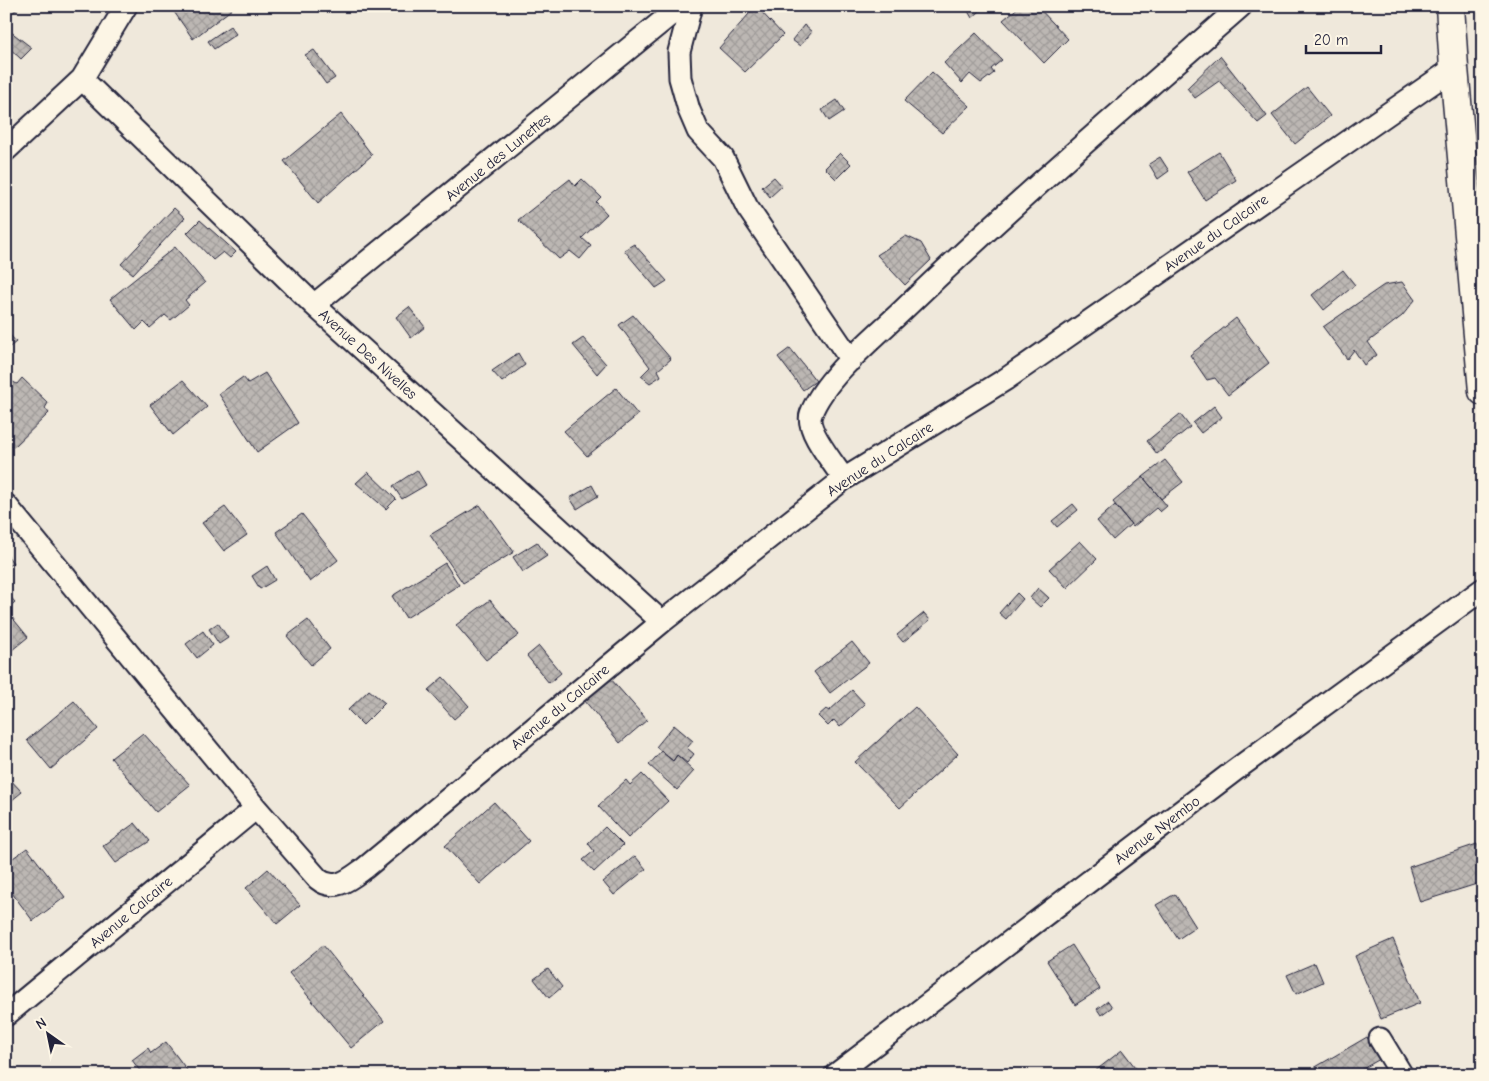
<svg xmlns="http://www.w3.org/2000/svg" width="1489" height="1081" font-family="'Comic Neue',sans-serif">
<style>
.building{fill:url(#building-cross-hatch);stroke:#22223b}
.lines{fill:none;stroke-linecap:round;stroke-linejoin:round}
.street-casing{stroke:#22223b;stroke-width:25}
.secondary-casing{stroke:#22223b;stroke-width:31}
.street{stroke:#fcf5e5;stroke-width:21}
.secondary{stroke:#fcf5e5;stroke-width:28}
.labels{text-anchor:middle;stroke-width:4;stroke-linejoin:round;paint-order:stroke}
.street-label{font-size:15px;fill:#22223b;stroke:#fcf5e5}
</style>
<defs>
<pattern id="building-cross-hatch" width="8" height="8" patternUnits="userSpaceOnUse" patternTransform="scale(1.25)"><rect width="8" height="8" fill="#bcb7b3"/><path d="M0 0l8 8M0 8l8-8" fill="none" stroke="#a19d9b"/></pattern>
</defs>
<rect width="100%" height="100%" fill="#efe8db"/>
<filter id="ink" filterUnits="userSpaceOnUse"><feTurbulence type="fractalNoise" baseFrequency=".02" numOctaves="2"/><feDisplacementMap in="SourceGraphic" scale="10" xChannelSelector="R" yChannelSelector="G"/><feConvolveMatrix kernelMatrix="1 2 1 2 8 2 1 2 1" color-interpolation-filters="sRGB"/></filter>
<g filter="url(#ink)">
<path class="building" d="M6,6H17L18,9L6,16Z
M170,6H230L232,9L193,39Z
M756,6L783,35L745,72L719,48Z
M965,6H986L972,18Z
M1020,6H1037L1068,39L1044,63L1003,20Z
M804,25L812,32L800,46L792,40Z
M230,26L236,34L214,49L208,41Z
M6,28L32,48L21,59L6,45Z
M976,33L1002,60L991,69L994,73L981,83L970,74L962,83L944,63Z
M314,50L335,78L326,84L305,55Z
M1220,56L1267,116L1258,123L1219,81L1195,98L1187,88Z
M932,72L970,106L942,133L904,101Z
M1307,87L1330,116L1295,144L1272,115Z
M837,100L844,111L829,121L822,110Z
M341,114L372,155L318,203L284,161Z
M1219,152L1236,180L1205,200L1187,172Z
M840,153L851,164L836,179L825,168Z
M1160,157L1169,171L1158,179L1149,164Z
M774,177L782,186L770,197L762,187Z
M570,179L575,186L582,179L601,197L596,202L607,214L582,238L591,246L580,259L570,251L559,259L518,220Z
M174,208L185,218L133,274L121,264Z
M200,220L236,252L230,258L223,252L213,260L187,233Z
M906,236L921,243L931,260L905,285L877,255Z
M634,244L667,281L656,288L624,250Z
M175,247L205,283L185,300L189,305L171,320L165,315L150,328L144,322L136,330L110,299Z
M1343,270L1355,285L1324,310L1312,295Z
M1402,282L1415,300L1402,316L1368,342L1377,355L1364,365L1354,350L1347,359L1323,327L1384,285Z
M409,307L425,327L411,338L396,317Z
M633,315L671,359L658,370L661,376L650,383L641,376L650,367L619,325Z
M1236,318L1269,363L1228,395L1215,378L1207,380L1190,355Z
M6,330L16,342L6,350Z
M583,338L606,364L597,374L573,345Z
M790,348L816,381L803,390L778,357Z
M518,353L525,365L502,382L492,371Z
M265,373L298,423L257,452L219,394L243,377L248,383Z
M22,378L48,403L45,408L49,413L14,447L8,444L6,446V387L11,381L17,384Z
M183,380L207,407L173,435L150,405Z
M616,388L638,415L587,456L564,431Z
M1214,406L1222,417L1201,433L1193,423Z
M1180,414L1190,427L1157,454L1147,441Z
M1165,460L1183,482L1161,499L1143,477Z
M417,470L426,485L402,499L393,486Z
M368,472L396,499L386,509L356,483Z
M1143,477L1167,506L1160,512L1156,508L1133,527L1113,502Z
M592,485L598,496L577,509L570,498Z
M1073,504L1078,510L1057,527L1052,521Z
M480,505L514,552L463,583L430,535Z
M1115,505L1131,524L1113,540L1097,521Z
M225,507L247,535L224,551L202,523Z
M302,514L338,560L310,582L276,532Z
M1080,541L1097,559L1067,588L1049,569Z
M537,542L547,556L523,572L513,557Z
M6,553L13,563L6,567Z
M445,563L459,585L406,618L392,596Z
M267,566L275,580L260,589L252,576Z
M1038,588L1049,598L1040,607L1030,598Z
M6,592L15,602L6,610L28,637L6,655Z
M1017,593L1023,599L1006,619L999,613Z
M490,600L519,635L486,660L456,625Z
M924,613L930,620L903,642L897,635Z
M308,620L330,649L311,665L287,636Z
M218,623L228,638L219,644L209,629Z
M203,631L213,645L197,658L186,644Z
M852,642L869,663L830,693L814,672Z
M539,646L561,673L549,683L527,656Z
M443,677L469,706L454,719L428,690Z
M610,678L647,720L620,743L584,700Z
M369,690L385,703L363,725L348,710Z
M852,690L865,704L840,727L834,720L828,726L818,716L826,709L829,711Z
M74,701L98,729L51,769L27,740Z
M915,707L958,754L900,808L855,762Z
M674,725L693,741L687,748L694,754L687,763L677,755L673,761L656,747Z
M143,733L190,785L156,812L111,758Z
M661,751L673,761L677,755L694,771L677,790L649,765Z
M642,774L668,801L628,838L598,806L626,780L630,785Z
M6,775L22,792L6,805Z
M494,802L529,841L480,884L445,846Z
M135,823L150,841L116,863L103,846Z
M605,827L623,845L594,872L583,860L594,851L588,843Z
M1477,844L1483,860V882L1420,902L1409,867Z
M27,848L65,897L33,921L6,885V863Z
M635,856L646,869L614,895L603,882Z
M268,869L300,905L277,924L246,888Z
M1175,894L1196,927L1178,939L1156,905Z
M1393,939L1420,1003L1381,1019L1355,956Z
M323,945L384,1021L351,1048L289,973Z
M1072,945L1100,989L1075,1005L1047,961Z
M1315,963L1323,982L1296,994L1287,975Z
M548,969L562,987L549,998L534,979Z
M1108,1001L1112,1007L1101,1015L1097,1009Z
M1367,1037L1380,1059L1352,1075H1302Z
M166,1042L187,1070L181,1075H143L132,1060L148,1048L151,1053Z
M1122,1050L1141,1075H1090Z"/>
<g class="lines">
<g class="street-casing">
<path id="street" d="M691,6L679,52L680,78L689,110L698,131L723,158L747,207L851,360
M82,79L314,305L662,622
M6,150L82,79L126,6
M314,305L681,6
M844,479C835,465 805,430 811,414C824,378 876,336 903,310C1012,205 1127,106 1241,6
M6,505L256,808L318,879C335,893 351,878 365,868L662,622L844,479L1006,379L1454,68
M6,1015L256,808
M1380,1039L1402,1075
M835,1075L1234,771L1483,589"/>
</g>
<g class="secondary-casing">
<path id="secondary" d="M1450,6L1454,68L1483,391"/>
</g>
<use href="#street" class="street"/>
<use href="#secondary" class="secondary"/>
</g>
</g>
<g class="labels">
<g class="street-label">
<text transform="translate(498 157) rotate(-39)" y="5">Avenue des Lunettes</text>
<text transform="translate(1216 233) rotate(-35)" y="5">Avenue du Calcaire</text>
<text transform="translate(368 354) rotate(42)" y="5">Avenue Des Nivelles</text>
<text transform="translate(880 459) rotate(-33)" y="5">Avenue du Calcaire</text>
<text transform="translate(560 707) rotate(-40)" y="5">Avenue du Calcaire</text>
<text transform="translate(1157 830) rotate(-37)" y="5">Avenue Nyembo</text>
<text transform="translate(131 912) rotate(-40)" y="5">Avenue Calcaire</text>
</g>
</g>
<rect width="1489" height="1081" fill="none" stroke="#fcf5e5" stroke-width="25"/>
<rect x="12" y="12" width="1464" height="1056" fill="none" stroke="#22223b" stroke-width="2" filter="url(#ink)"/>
<g transform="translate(48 1034) rotate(327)" stroke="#fcf5e5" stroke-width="4" paint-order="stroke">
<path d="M0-4L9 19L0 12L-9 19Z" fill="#22223b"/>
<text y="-8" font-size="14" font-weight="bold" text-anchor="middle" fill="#22223b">N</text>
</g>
<path d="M1306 45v8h75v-8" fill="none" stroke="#22223b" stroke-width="2.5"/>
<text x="1314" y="45" font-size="15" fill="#22223b" stroke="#fcf5e5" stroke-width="4" paint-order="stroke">20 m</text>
</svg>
